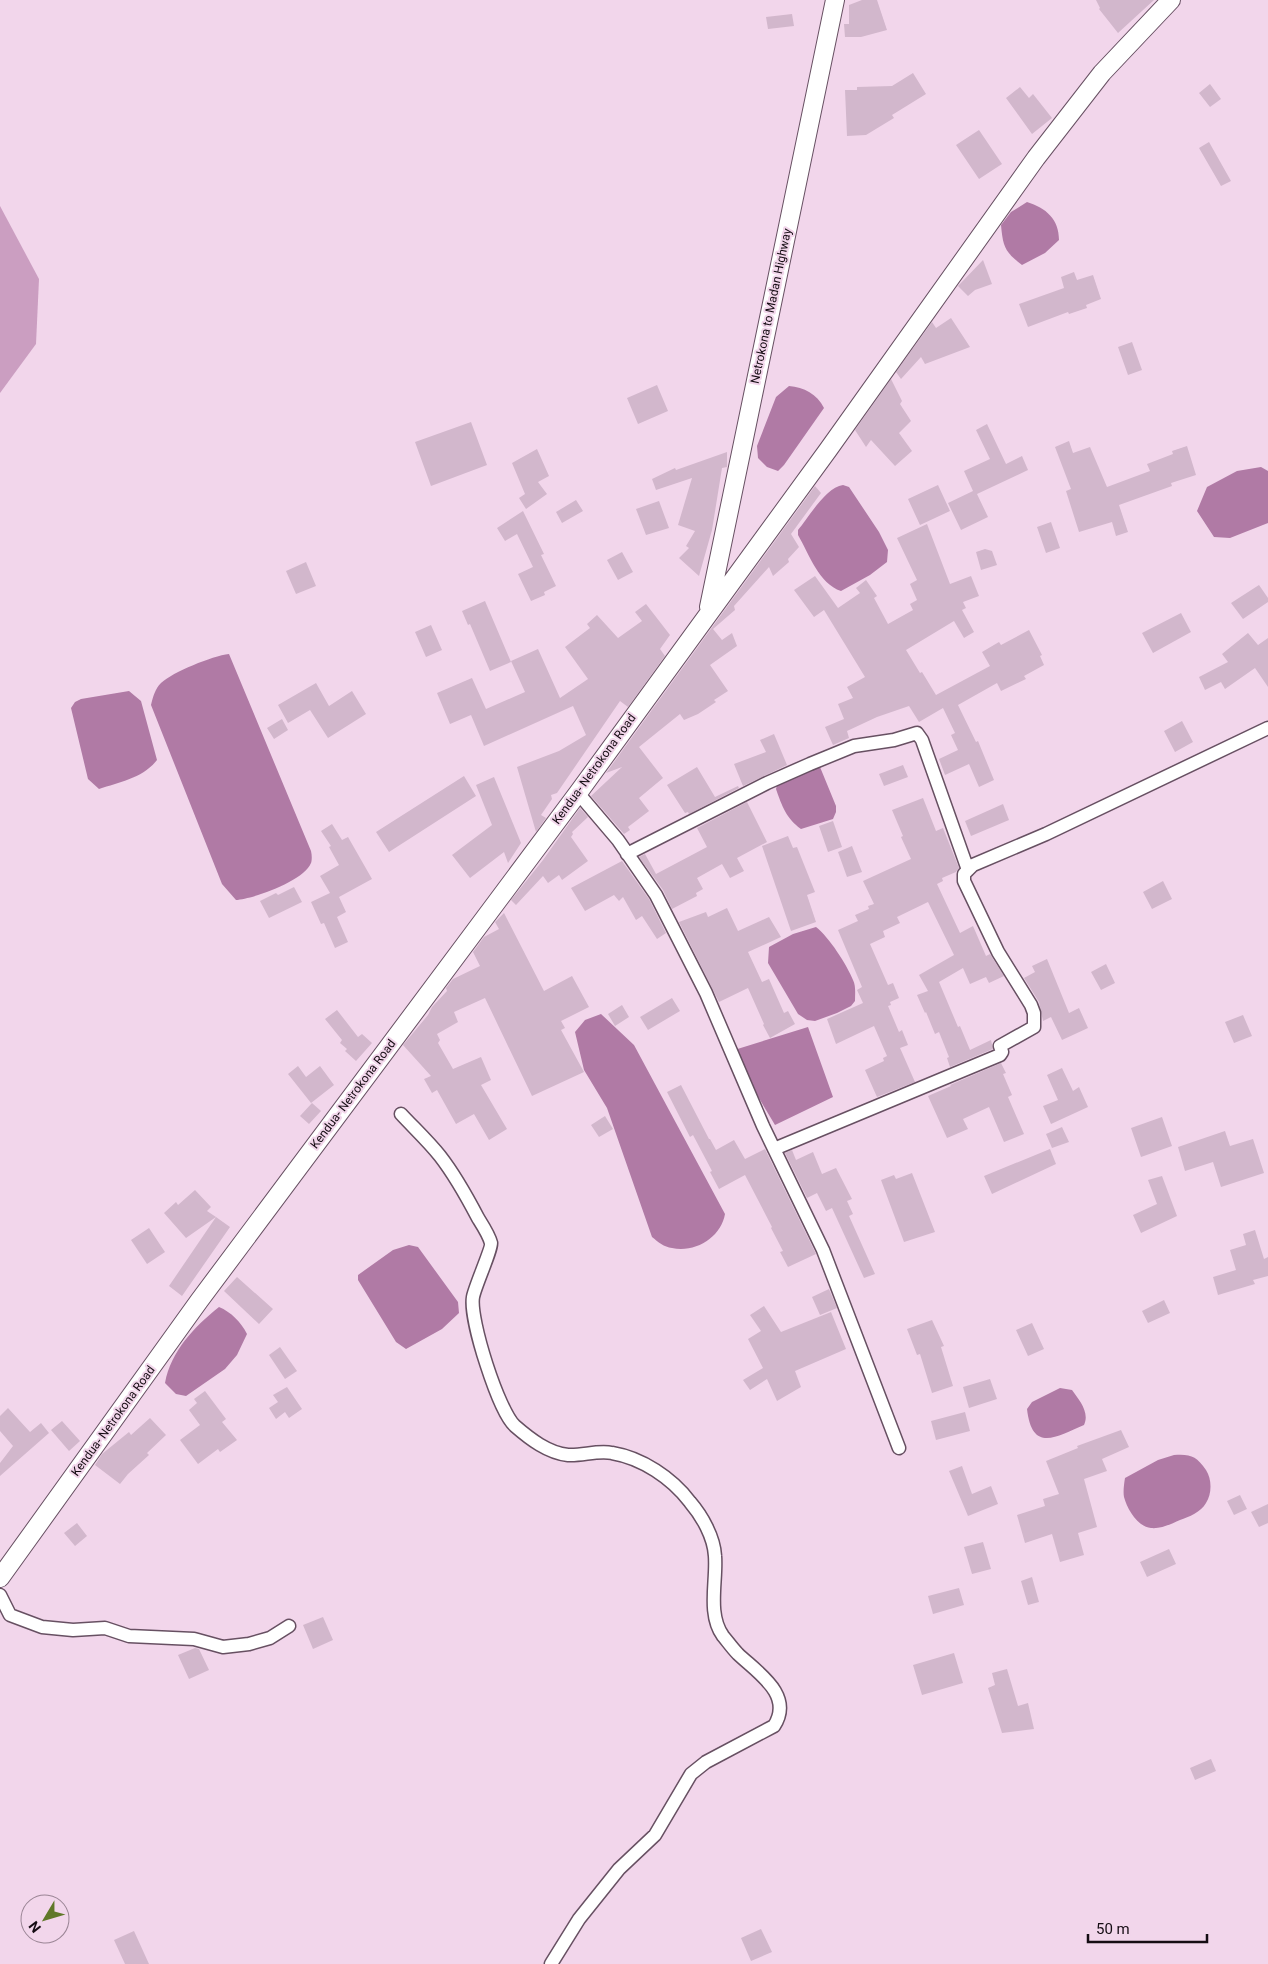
<svg xmlns="http://www.w3.org/2000/svg" width="1268" height="1964" font-family="Roboto,sans-serif">
<style>
.green{fill:#cb9ec1}
.water{fill:#b07aa5}
.building{fill:#d2b7cc}
.lines{fill:none;stroke-linecap:round;stroke-linejoin:round}
.street-casing{stroke:#675062;stroke-width:15}
.secondary-casing{stroke:#675062;stroke-width:20}
.street{stroke:#fff;stroke-width:12}
.secondary{stroke:#fff;stroke-width:18}
.labels{text-anchor:middle;stroke-width:4;stroke-linejoin:round;paint-order:stroke}
.street-label{font-size:12px;fill:#150c13;stroke:#f2d6eb}
</style>
<rect width="100%" height="100%" fill="#f2d6eb"/>
<path class="green" d="M0,206L39,279L36,344L0,393Z"/>
<path class="water" d="M1027,202C1046,208 1059,219 1059,240L1045,253L1022,265C1005,252 1003,247 1001,225L1011,212Z
M789,386C804,387 817,394 824,408L784,465L778,471L767,467L758,458L757,446L776,397Z
M1261,467L1268,471V523L1230,538L1214,537L1197,511L1207,487L1237,471Z
M843,485L849,487L879,532L888,550L887,562L870,575L841,591C819,584 809,554 798,535V530C809,517 826,487 843,485Z
M229,654L311,851C312,855 312,860 311,863C304,881 253,899 236,900L222,884L151,705C153,697 155,689 161,683C173,672 212,656 229,654Z
M129,691L141,701L157,760C143,778 120,782 99,789L88,779L71,708L75,702L81,699Z
M813,766L820,767L836,806V812L833,819L801,829C786,818 782,806 776,789L777,785Z
M816,927C829,937 847,965 853,980C856,986 855,994 855,1001L851,1006L837,1013L815,1021L807,1020L798,1014L768,963L769,947L793,934Z
M601,1014L634,1045L725,1214C721,1237 696,1253 672,1248C664,1247 658,1242 652,1237L607,1108L584,1070L575,1032L585,1020Z
M808,1027L833,1097L775,1125L731,1051Z
M409,1245L418,1247L458,1302L459,1313L442,1329L406,1349L396,1342L358,1280V1275L393,1250Z
M219,1307C231,1312 241,1322 247,1334L237,1355L225,1369L186,1396L176,1394L165,1383C171,1351 194,1327 219,1307Z
M1060,1388L1072,1390C1079,1400 1090,1412 1084,1425C1056,1437 1032,1453 1027,1409L1032,1402Z
M1174,1455C1191,1454 1196,1456 1206,1470C1212,1479 1212,1494 1206,1503C1201,1512 1189,1517 1180,1520C1171,1524 1161,1529 1151,1528C1138,1527 1127,1509 1124,1497C1123,1492 1124,1484 1125,1478L1158,1460Z"/>
<path class="building" d="M862,0H877L887,30L861,37H845L844,24H849V5Z
M1096,0H1154L1118,33L1099,9L1100,8Z
M792,14L794,26L768,29L766,17Z
M913,73L926,94L892,115L894,118L866,135L847,136L845,90H857V87L892,86Z
M1210,84L1221,99L1210,107L1199,93Z
M1020,87L1029,98L1033,94L1052,118L1032,134L1006,98Z
M979,130L1002,164L979,179L956,145Z
M1209,142L1231,181L1221,186L1199,148Z
M983,260L992,284L975,290L968,296L958,286Z
M1074,272L1077,280L1093,275L1101,299L1086,305L1087,308L1069,314L1068,312L1028,327L1019,304L1064,288L1061,277Z
M951,318L970,347L925,364L921,357L901,379L896,372L932,322L936,328Z
M1132,342L1142,370L1128,375L1118,347Z
M891,379L902,401L900,404L911,421L899,433L912,451L895,466L871,440L866,447L855,430Z
M657,385L668,411L638,424L627,398Z
M471,422L487,465L431,486L415,442Z
M987,424L1006,464L1022,456L1028,470L977,494L988,517L961,530L948,503L973,491L964,471L990,459L976,430Z
M1069,441L1073,453L1090,447L1107,487L1150,471L1147,464L1173,454L1172,451L1187,446L1196,475L1171,483L1172,486L1119,505L1128,532L1116,536L1112,522L1079,532L1066,491L1071,489L1055,447Z
M537,449L549,476L538,482L547,494L526,509L519,498L525,494L512,463Z
M727,452V467L722,468L712,530L699,576L679,558L689,548L686,546L695,531L678,525L692,478L656,490L652,479L675,468L676,470Z
M938,485L950,511L920,525L908,499Z
M815,486L821,493L791,534L799,547L788,559L789,562L773,576L769,567L734,606L735,610L713,629L722,640L732,633L737,646L710,665L728,691L714,700L716,702L698,714L684,720L680,714L639,747L663,778L639,798L649,811L628,827L630,830L624,834L591,796L622,767L606,773Z
M576,500L583,511L562,523L556,512Z
M659,501L669,528L646,535L636,509Z
M523,511L544,554L541,555L556,586L544,592L545,595L531,601L518,574L533,567L517,534L505,541L497,528Z
M1051,522L1060,548L1046,553L1037,527Z
M927,524L950,584L971,576L979,596L963,602L966,608L962,610L974,632L964,638L954,621L906,650L920,673L922,672L936,695L990,666L982,652L999,642L1001,645L1029,630L1042,655L1040,656L1044,665L1024,676L1026,679L1001,691L997,683L958,705L976,742L978,741L994,780L979,787L969,764L945,775L939,759L958,750L951,735L955,733L943,708L919,722L909,706L877,717L847,731L849,738L833,745L825,727L844,719L838,704L853,698L847,687L865,677L824,610L814,617L794,590L815,576L838,608L860,593L856,588L866,580L877,596L874,598L888,624L913,610L910,604L917,600L910,584L917,580L897,538Z
M985,549L992,551L997,565L981,570L976,552Z
M622,552L633,572L618,580L607,560Z
M306,562L316,586L296,594L286,571Z
M1259,585L1268,598V602L1243,619L1231,603Z
M485,601L511,662L490,671L470,624L468,625L462,611Z
M646,604L670,635L660,649L665,656L628,707L620,701L557,793L551,795L552,799L541,815L546,818L536,832L517,767L559,751L586,735L573,706L484,746L471,715L450,724L437,693L472,678L486,709L525,692L511,661L538,649L560,698L588,679L565,647L590,628L587,624L597,615L618,638L642,621L635,612Z
M1181,613L1191,632L1153,653L1142,633Z
M431,625L442,650L426,657L415,632Z
M1248,633L1258,645L1268,638V687L1255,668L1225,689L1221,682L1205,690L1199,677L1228,662L1222,654Z
M316,683L329,706L352,691L366,714L328,738L310,710L288,723L278,705Z
M282,719L288,730L274,739L267,728Z
M1182,721L1193,742L1175,752L1164,731Z
M774,734L787,765L743,786L734,764L766,752L760,740Z
M903,765L908,777L884,786L879,774Z
M697,767L715,797L738,786L739,788L689,814L688,812L685,813L667,785Z
M464,776L476,796L389,852L376,832Z
M494,777L521,843L508,863L504,852L470,878L452,855L492,825L476,785Z
M923,798L936,831L943,828L959,868L956,872L942,878L943,881L937,884L960,933L973,926L986,956L990,954L1004,976L989,983L986,977L970,984L963,968L939,982L958,1027L960,1026L970,1050L991,1040L993,1049L950,1067L947,1058L949,1057L939,1032L935,1034L926,1012L925,1013L917,995L928,991L919,975L954,955L928,902L897,917L900,923L883,931L885,937L870,944L888,985L893,983L899,998L890,1002L891,1005L888,1006L899,1032L902,1030L908,1045L900,1048L915,1082L877,1097L865,1070L884,1061L883,1058L887,1056L874,1026L836,1044L827,1019L863,1003L857,990L862,987L838,930L858,921L855,915L869,909L868,906L874,904L863,881L911,859L901,837L903,836L892,810Z
M747,802L767,842L737,858L744,871L730,878L722,864L697,878L703,889L696,893L697,896L672,909L663,890L639,857L645,854L656,874L707,847L697,828Z
M1003,804L1009,820L971,836L965,821Z
M580,808L588,817L572,832L573,834L571,837L588,861L562,880L559,875L548,883L543,876L516,905L511,900L543,860Z
M833,821L842,847L828,852L819,826Z
M332,824L342,840L348,837L372,879L339,897L346,912L337,917L348,942L335,948L324,923L321,924L311,902L330,893L320,876L339,865L329,847L331,846L321,831Z
M788,836L793,848L797,847L815,892L807,895L816,922L791,931L762,846Z
M852,846L862,872L847,877L838,852Z
M622,861L649,899L666,933L657,939L642,916L636,920L623,897L619,901L614,895L585,911L571,888Z
M1163,881L1172,899L1152,909L1143,892Z
M294,887L302,902L269,918L260,901L276,893L278,895Z
M727,908L738,931L769,917L781,937L748,952L762,982L769,979L784,1013L788,1011L795,1024L770,1038L763,1025L764,1024L748,988L719,1002L679,922L706,912L708,917Z
M504,913L544,991L572,976L589,1007L561,1021L565,1028L561,1030L584,1072L532,1096L485,998L454,1012L458,1022L437,1034L440,1040L438,1043L453,1069L481,1057L491,1080L481,1085L507,1129L489,1140L474,1114L456,1124L437,1090L432,1093L424,1079L431,1076L403,1045L428,1015L432,1007L447,991L446,988L453,979L480,966L473,952L484,937L499,929L495,922Z
M1047,959L1069,1013L1079,1008L1088,1028L1062,1040L1051,1017L1043,1021L1039,1002L1024,978L1035,972L1032,966Z
M1106,964L1115,983L1101,990L1091,972Z
M672,998L680,1011L648,1030L640,1017Z
M622,1005L629,1017L615,1026L608,1014Z
M337,1010L358,1037L362,1034L372,1043L356,1061L345,1051L347,1049L340,1043L342,1040L325,1019Z
M1243,1015L1252,1036L1234,1043L1225,1022Z
M1001,1063L1006,1073L1003,1074L1012,1095L1008,1097L1024,1134L1004,1142L989,1107L963,1119L968,1129L947,1138L928,1096L951,1086L950,1085Z
M298,1066L306,1077L320,1066L334,1085L311,1103L288,1074Z
M1062,1068L1073,1091L1079,1087L1088,1107L1051,1124L1043,1106L1058,1100L1047,1075Z
M681,1085L709,1139H710L716,1150L734,1140L745,1159L765,1149L816,1254L788,1267L780,1252L783,1251L771,1228L772,1227L745,1175L719,1189L710,1172L712,1171L693,1135L690,1137L667,1092Z
M312,1103L321,1111L309,1124L300,1116Z
M605,1116L613,1129L599,1137L591,1125Z
M1162,1117L1172,1146L1141,1157L1131,1128Z
M1062,1127L1069,1142L1052,1148L1046,1134Z
M1225,1131L1230,1146L1253,1139L1264,1173L1221,1187L1213,1162L1185,1171L1178,1147Z
M1050,1149L1056,1164L992,1194L984,1176Z
M792,1150L796,1160L813,1152L822,1174L836,1168L852,1199L847,1201L853,1214L849,1216L875,1274L864,1278L832,1208L826,1211L817,1193L807,1198L785,1153Z
M912,1173L935,1232L904,1242L881,1180L894,1175L896,1179Z
M1162,1176L1177,1216L1141,1233L1133,1215L1157,1204L1148,1180Z
M195,1190L211,1207L207,1211L216,1217L186,1238L164,1213L176,1202L178,1205Z
M216,1217L230,1227L182,1296L169,1286Z
M149,1228L165,1252L147,1264L131,1240Z
M1255,1230L1264,1259L1268,1257V1276L1253,1280L1255,1284L1218,1295L1213,1277L1236,1270L1230,1250L1246,1245L1243,1234Z
M237,1277L273,1309L259,1324L224,1291Z
M829,1289L837,1308L820,1315L812,1297Z
M1164,1300L1170,1313L1148,1323L1142,1311Z
M764,1306L781,1332L831,1312L846,1349L795,1371L801,1387L777,1401L767,1379L750,1390L743,1380L763,1368L748,1339L761,1331L750,1315Z
M932,1320L944,1346L941,1347L953,1386L932,1393L920,1354L917,1355L907,1329Z
M1032,1323L1044,1349L1028,1356L1016,1330Z
M280,1347L297,1371L285,1379L269,1355Z
M990,1379L997,1399L969,1408L963,1387Z
M287,1387L302,1409L289,1418L285,1412L276,1419L269,1408L278,1402L273,1395Z
M205,1391L226,1419L222,1422L237,1440L220,1452L218,1449L198,1464L180,1440L200,1425L189,1410L197,1403L194,1399Z
M8,1408L30,1432L41,1423L49,1433L0,1476V1463L13,1446L0,1431V1416Z
M965,1412L970,1431L936,1440L931,1421Z
M150,1418L166,1435L147,1453L149,1455L128,1474L120,1484L95,1465L102,1454L129,1432L131,1435Z
M62,1421L80,1441L69,1451L51,1430Z
M1121,1430L1129,1447L1102,1459L1107,1471L1084,1479L1097,1527L1078,1533L1084,1555L1060,1562L1052,1534L1025,1543L1017,1515L1045,1506L1043,1499L1059,1494L1046,1461L1078,1448L1077,1446Z
M962,1466L972,1494L991,1486L998,1504L968,1516L949,1471Z
M1240,1495L1247,1509L1234,1515L1227,1501Z
M1268,1504V1523L1259,1527L1251,1512Z
M77,1523L87,1536L75,1546L64,1533Z
M983,1542L991,1569L972,1574L964,1547Z
M1169,1549L1176,1564L1147,1577L1140,1562Z
M1032,1577L1039,1602L1028,1605L1021,1581Z
M959,1588L964,1605L933,1614L928,1596Z
M323,1617L333,1640L313,1649L303,1625Z
M195,1648L199,1649L209,1670L189,1679L178,1655Z
M954,1653L963,1683L922,1695L913,1665Z
M1007,1669L1018,1706L1028,1703L1034,1729L1002,1733L988,1688L995,1685L992,1673Z
M1211,1759L1216,1771L1195,1780L1190,1768Z
M761,1929L772,1952L751,1961L741,1938Z
M134,1931L149,1964H125L114,1940Z"/>
<g class="lines">
<g class="street-casing">
<path id="street" d="M578,793L618,840L656,895L706,993L763,1126L823,1250L899,1448
M627,854L767,783L810,764L854,746L894,740L917,733L922,740L968,870
M401,1114C414,1128 428,1141 440,1156C454,1174 467,1197 478,1218C483,1226 489,1235 491,1243C492,1249 475,1286 473,1297C469,1319 499,1412 515,1426C530,1439 548,1453 568,1455C582,1456 598,1450 612,1453C642,1458 672,1478 690,1502C702,1516 714,1537 715,1556C717,1581 707,1614 723,1636C728,1642 733,1649 738,1654C758,1673 794,1695 774,1726L706,1762L691,1774L655,1835L619,1869L579,1919L551,1964
M774,1149L1000,1055L1002,1052L1000,1046L1034,1027V1013L1031,1005L998,952L964,881V874L973,865L1046,834L1268,728
M0,1595L10,1615L42,1627L73,1630L105,1628L129,1636L194,1639L223,1647L249,1644L270,1638L289,1626"/>
</g>
<g class="secondary-casing">
<path id="secondary" d="M709,607L835,0
M0,1578L199,1301L578,793L828,450L1036,158L1102,73L1171,0"/>
</g>
<use href="#street" class="street"/>
<use href="#secondary" class="secondary"/>
</g>
<g class="labels">
<g class="street-label">
<text transform="translate(771 306) rotate(-78)" y="4">Netrokona to Madan Highway</text>
<text transform="translate(594 769) rotate(-54)" y="4">Kendua- Netrokona Road</text>
<text transform="translate(353 1094) rotate(-53)" y="4">Kendua- Netrokona Road</text>
<text transform="translate(113 1421) rotate(-54)" y="4">Kendua- Netrokona Road</text>
</g>
</g>
<g transform="translate(45 1919) rotate(232)"><circle r="24" fill="#f2d6eb" stroke="#9a8595"/>
<path d="M0-4L9 19L0 12L-9 19Z" fill="#607829"/>
<text y="-8" font-size="14" font-weight="bold" text-anchor="middle" fill="#150c13">N</text>
</g>
<path d="M1088 1934v8h119v-8" fill="none" stroke="#150c13" stroke-width="2.5"/>
<text x="1096" y="1934" font-size="15" fill="#150c13" stroke="#f2d6eb" stroke-width="4" paint-order="stroke">50 m</text>
</svg>
